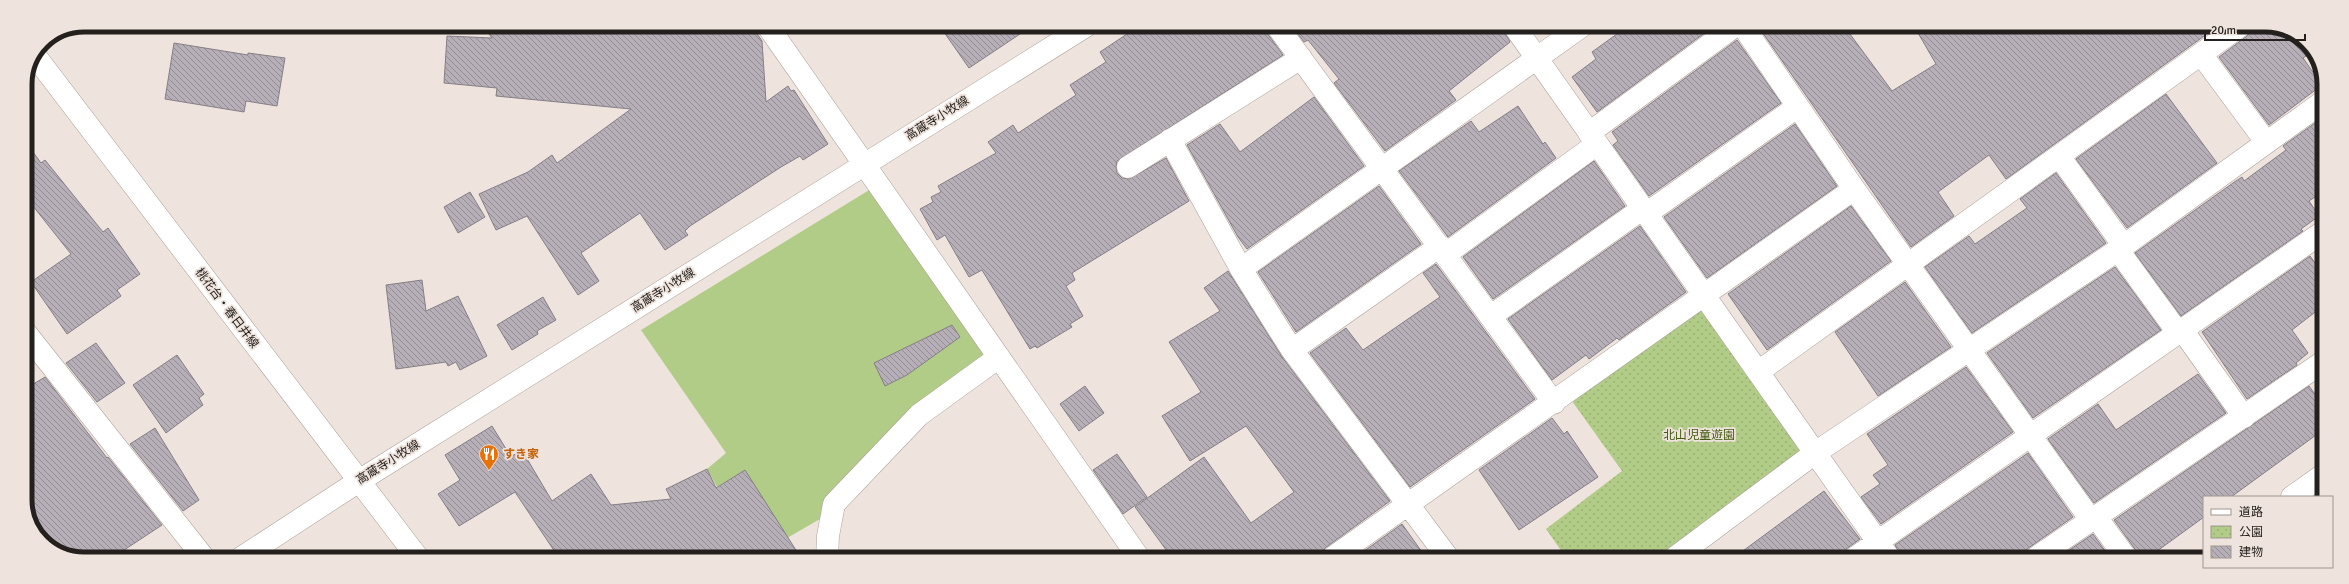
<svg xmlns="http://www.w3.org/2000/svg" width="2349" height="584" font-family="Signika,'Noto Sans JP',sans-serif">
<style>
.green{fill:#b1cc86}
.park{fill:url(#park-dots)}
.building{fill:url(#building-back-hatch);stroke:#857e86}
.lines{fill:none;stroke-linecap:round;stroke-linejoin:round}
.minor-casing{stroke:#a9a099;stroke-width:23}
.major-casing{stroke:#a9a099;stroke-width:23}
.minor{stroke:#fff;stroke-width:22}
.major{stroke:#fff;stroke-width:22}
.labels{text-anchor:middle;stroke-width:3.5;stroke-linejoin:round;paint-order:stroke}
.street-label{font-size:12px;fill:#24201d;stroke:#efe4dd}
.park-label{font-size:12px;fill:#445b0f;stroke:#efe4dd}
.food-label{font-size:12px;font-weight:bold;fill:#c56008;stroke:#efe4dd;text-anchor:start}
.rim{fill:none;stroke:#24201d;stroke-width:5}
</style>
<defs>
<pattern id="park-dots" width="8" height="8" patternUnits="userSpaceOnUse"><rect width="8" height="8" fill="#b1cc86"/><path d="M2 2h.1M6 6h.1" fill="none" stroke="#98af73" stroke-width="1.8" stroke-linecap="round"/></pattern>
<pattern id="building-back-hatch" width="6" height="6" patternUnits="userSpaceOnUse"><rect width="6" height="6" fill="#b6afb7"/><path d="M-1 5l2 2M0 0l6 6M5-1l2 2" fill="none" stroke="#948e94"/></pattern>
</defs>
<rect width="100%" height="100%" fill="#efe4dd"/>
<path class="green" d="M879,184L999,357L919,415L832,512L782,541L763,499L745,470L717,487L707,469L726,453L641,330Z"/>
<path class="park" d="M1704,297L1815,453L1673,559H1567L1546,529L1622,471L1567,394Z"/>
<path class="building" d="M482,25H751L762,41L766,102L788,86L791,91L794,90L828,144L803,160L800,156L781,167L690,226L685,231L688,235L665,250L640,213L581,253L599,281L578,295L527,216L496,230L479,194L528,172L552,155L557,163L631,109L496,96L497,88L444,83L447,36L492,38Z
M939,25L1032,26L969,68Z
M1139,26H1265L1267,33L1283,55L1117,161L1116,167L1117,173L1122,178L1129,179L1166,158L1189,201L1072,273L1075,280L1066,286L1083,316L1070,324L1072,327L1037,348L1035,346L1030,349L982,270L969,277L945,235L937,240L920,209L933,202L931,197L941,192L938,186L996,153L988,142L1013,125L1018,133L1076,95L1070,85L1106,62L1100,52Z
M1292,26H1502L1510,42L1449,91L1456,100L1385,151L1334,83L1339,79L1308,40L1304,42Z
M1628,26H1714L1597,112L1572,77L1596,59L1592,52Z
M1758,26H1844L1892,91L1936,64L1914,26H2218L2006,179L1989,155L1938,192L1954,216L1911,247Z
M2252,26H2277L2310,45L2312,52L2303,58L2322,85L2269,125L2219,57L2247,36Z
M1737,40L1781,103L1649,196L1613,145L1618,141L1612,132Z
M174,43L248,55V53L285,58L277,106L246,101L244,112L165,99Z
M2166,94L2217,163L2127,228L2076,159Z
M1314,97L1364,166L1247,249L1238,237L1187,145L1220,124L1240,152Z
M1518,106L1543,144L1545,142L1556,158L1448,237L1399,171L1471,121L1479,132Z
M2315,123L2324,135V191L2309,201L2319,216L2301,229L2303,231L2181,316L2135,253L2233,183L2242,177L2244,181L2286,150L2283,146Z
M1795,124L1837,186L1707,278L1664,217Z
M25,141L41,163L45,160L103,232L108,228L140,274L117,290L121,296L67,334L31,282L71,254L25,196Z
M1594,161L1625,206L1493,299L1463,257Z
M2056,173L2106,243L1972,333L1925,267L1969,236L1975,244L2027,208L2020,199Z
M1379,186L1421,244L1296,332L1258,272Z
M470,192L485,217L458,233L444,207Z
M1851,206L1891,261L1767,350L1728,294Z
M1640,226L1686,292L1619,340L1617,338L1589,359L1586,355L1552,380L1508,319Z
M2310,256L2323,274V306L2292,330L2308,353L2296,363L2297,365L2247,399L2202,332Z
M1436,264L1535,399L1410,487L1310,353L1346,328L1363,350L1440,297L1423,273Z
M2115,267L2161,330L2033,418L1987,353Z
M1228,271L1282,357L1390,501L1325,548L1320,558H1172L1135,507L1204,457L1251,523L1294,492L1246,426L1190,461L1162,416L1201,392L1169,342L1220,311L1204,288Z
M422,280L426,311L458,296L487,356L460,370L456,362L448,366L446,362L396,369L386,285Z
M1905,282L1951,347L1878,396L1835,332Z
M543,297L556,320L537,331L538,334L512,350L497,325Z
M952,325L960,337L907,375L885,386L874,363Z
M96,343L125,383L97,402L66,363Z
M177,355L204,394L199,398L203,405L166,433L133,385Z
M1966,367L2013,432L1881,524L1861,497L1880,484L1873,475L1888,465L1867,434Z
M2198,374L2226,413L2094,503L2048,439L2098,404L2116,430Z
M45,377L107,458L108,457L162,525L112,558H72L40,539L25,507V389Z
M1085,386L1104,413L1079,431L1060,404Z
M2309,386L2323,405V430L2231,497H2204V517L2146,559H2139L2137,552L2114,520Z
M1552,418L1564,434L1567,431L1598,477L1519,530L1479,470Z
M492,426L511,457L518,452L519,454L523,452L552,501L591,474L611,505L671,499L666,489L707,469L716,488L745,470L801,558H559L515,492L459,526L438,494L460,480L445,455Z
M155,428L199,500L183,511L130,444Z
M2028,453L2073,517L2027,549L2022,559H1902L1895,545Z
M1117,454L1147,497L1123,514L1093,470Z
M1824,491L1860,539L1846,549L1841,559H1732Z
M1402,524L1427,559H1353Z
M2093,534L2111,559H2056Z"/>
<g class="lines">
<g class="minor-casing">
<path id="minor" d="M767,25L1139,558
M1277,26L1554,403
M1514,26L1890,559
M1743,26L1854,189L2091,520
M2201,54L2266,142
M36,57L418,558
M1589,133L1735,26
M1170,140L1241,269L1292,350L1449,559
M2059,156L2124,246
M1128,167L1301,58
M1646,214L1797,107
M2118,250L2179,334
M1446,254L1597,144
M1241,269L1582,26
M1491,316L1642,209
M2183,331L2244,417
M25,332L204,558
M1292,350L1440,246
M1758,372L2240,26
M2292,497L2323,475
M2096,517L2127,559
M827,558L828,536L834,504L919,415L999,357
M1332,558L1854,189
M1673,559L1815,453L2118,250L2324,101
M1853,559L2323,232
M2034,559L2323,362"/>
</g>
<g class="major-casing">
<path id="major" d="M241,558L359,481L1086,26"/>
</g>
<use href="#minor" class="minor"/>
<use href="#major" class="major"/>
</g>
<defs>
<g id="restaurant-pin" transform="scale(1)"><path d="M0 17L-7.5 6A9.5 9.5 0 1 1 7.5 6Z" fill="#e8710a" stroke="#efe4dd"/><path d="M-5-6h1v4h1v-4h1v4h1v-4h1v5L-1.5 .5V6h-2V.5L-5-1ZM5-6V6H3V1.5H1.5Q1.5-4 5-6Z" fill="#fff"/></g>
</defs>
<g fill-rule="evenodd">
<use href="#restaurant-pin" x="489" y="454"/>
</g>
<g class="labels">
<g class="street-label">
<text transform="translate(937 118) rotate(-32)" y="4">高蔵寺小牧線</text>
<text transform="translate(663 290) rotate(-32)" y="4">高蔵寺小牧線</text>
<text transform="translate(227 308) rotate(53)" y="4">桃花台・春日井線</text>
<text transform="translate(388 462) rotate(-32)" y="4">高蔵寺小牧線</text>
</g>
<g class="park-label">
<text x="1699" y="439">北山児童遊園</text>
</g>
<g class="food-label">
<text x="503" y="458">すき家</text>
</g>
</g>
<path d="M0 0H2349V584H0ZM84 32H2265A52 52 0 0 1 2317 84V500A52 52 0 0 1 2265 552H84A52 52 0 0 1 32 500V84A52 52 0 0 1 84 32Z" fill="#efe4dd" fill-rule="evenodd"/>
<path class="rim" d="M84 32H2265A52 52 0 0 1 2317 84V500A52 52 0 0 1 2265 552H84A52 52 0 0 1 32 500V84A52 52 0 0 1 84 32Z"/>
<rect x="2203" y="496" width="130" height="72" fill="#efe4dd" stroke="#9e9690"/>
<rect x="2211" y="509" width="20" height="6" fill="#ffffff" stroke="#9e9690"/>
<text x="2239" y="516" font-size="12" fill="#24201d">道路</text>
<rect x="2211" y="526" width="20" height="12" fill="url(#park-dots)" stroke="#9e9690"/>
<text x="2239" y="536" font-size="12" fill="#24201d">公園</text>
<rect x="2211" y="546" width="20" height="12" fill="url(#building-back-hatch)" stroke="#9e9690"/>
<text x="2239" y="556" font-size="12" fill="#24201d">建物</text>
<path d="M2205 34v6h100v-6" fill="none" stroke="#24201d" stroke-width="2"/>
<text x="2211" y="34" font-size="12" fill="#24201d" stroke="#efe4dd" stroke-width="3" paint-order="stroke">20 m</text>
</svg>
